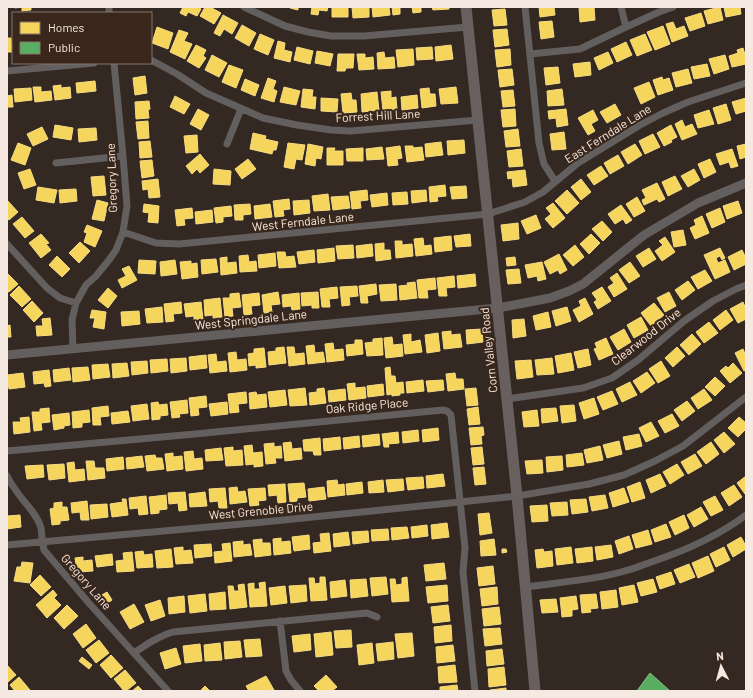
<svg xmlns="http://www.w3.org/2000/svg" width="753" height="698" font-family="Barlow,sans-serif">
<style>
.homes{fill:#f6d55c;stroke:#f6db84}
.public{fill:#5aae61;stroke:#89c087}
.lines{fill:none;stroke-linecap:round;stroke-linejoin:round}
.minor{stroke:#635f5e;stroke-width:7}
.tertiary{stroke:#635f5e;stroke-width:9}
.secondary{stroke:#67605e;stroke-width:11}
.labels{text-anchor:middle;stroke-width:4;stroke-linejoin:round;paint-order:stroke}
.street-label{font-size:12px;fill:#f6e9e1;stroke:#3a271b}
</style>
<rect width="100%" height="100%" fill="#332822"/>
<path class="homes" d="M15,7H31V10L22,11V7L15,8Z
M183,7H198L201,9L197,16L188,12L186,16L180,13Z
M205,7H210L221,13L214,24L200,16Z
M290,7H298V10L290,8Z
M312,7H328L327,11L319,10L318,15L311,14Z
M332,7H348V17H332Z
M352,7H369V17L353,18Z
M372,7H389L390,15L373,17Z
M392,7H404H400V14L393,15Z
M412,7H425H421V12L413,13Z
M432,7H449V9L433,10Z
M539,7H554L555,15L540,17Z
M579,7H594L595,20L580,22Z
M720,7L723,20L708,24L704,11Z
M724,7H740L741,14L726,17Z
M505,9L507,25L494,26L492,10Z
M701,13L705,26L690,31L685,18Z
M223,15L238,23L232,34L224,29L220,36L214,33Z
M552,21L554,37L541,39L539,22Z
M673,22L676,29L684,26L688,36L672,42L666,24Z
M242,25L256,33L249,46L235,38Z
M663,26L670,44L655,50L647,32Z
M157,27L173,33L168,49L152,43Z
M507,29L509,45L495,47L493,30Z
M179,30L188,33L184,41L192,44L185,59L170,52Z
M260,34L274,40L268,55L254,49Z
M645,34L652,50L637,56L630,40Z
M7,38H11L12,52H7Z
M278,41L285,43L284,50L292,52L290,62L274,58Z
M626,42L632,55L617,62L611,49Z
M196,45L206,50L203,56L206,58L199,68L187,61Z
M451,45L453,59L436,61L435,47Z
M297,47L313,51L310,64L294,60Z
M432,47L433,59L417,60L416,48Z
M743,48L746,58V64L732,67L729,56L738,53L737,50Z
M413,49L414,65L398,67L396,50Z
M510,49L511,65L497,67L495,50Z
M317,51L333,54L330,66L315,63Z
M384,52L385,58L394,57L395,68L378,69L377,53Z
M608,52L613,63L599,70L594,58Z
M338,54H354L353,68H346L345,71H337Z
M357,54H365V58L373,57L374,69L359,70Z
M212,55L227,63L219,77L205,70Z
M725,55L729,69L714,74L709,59Z
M590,62L591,75L575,77L573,64Z
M707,64L710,76L694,79L691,67Z
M229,65L243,70L236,88L222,82Z
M558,67L560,83L546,85L544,68Z
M512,69L514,85L500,87L498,70Z
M688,69L692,83L676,87L672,73Z
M145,76L147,93L135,95L133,78Z
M662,77L663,80L669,78L673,90L658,95L653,80Z
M268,78L276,81L273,89L277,91L274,102L261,98Z
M245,79L259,85L255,96L241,90Z
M95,81L96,91L77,93L76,83Z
M649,82L655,97L641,104L634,88Z
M61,85V88L70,87L71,98L55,100L53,86Z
M33,87H41V92L51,91L52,100L35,102Z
M284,87L300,91L296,105L280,102Z
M456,87L458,103L441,104L439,89Z
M31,88L32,100L15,102L14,89Z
M429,88L430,94H435L436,106L422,108L420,89Z
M303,89L313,90L312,97H316L315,109L301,107Z
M562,89L564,105L548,106L547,91Z
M513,90L515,106L503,107L501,91Z
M391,91V98L396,97L397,109L383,111L381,92Z
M377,92L379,110L362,112L361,94Z
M351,93L352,100H356L357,112L343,113L341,94Z
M12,95L13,107H7V96Z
M417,95L418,108L402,110L401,97Z
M175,96L190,104L184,114L170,107Z
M321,98L338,99L337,112L321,111Z
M746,98V111L736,114L732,102Z
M149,101L150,109L148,110L149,118L136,119L135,102Z
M615,104L621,115L607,123L600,112Z
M726,104L731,120L718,124L713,108Z
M198,109L209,115L201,130L190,124Z
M515,109L516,126L503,127L501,110Z
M566,109L568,125L557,127L556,118L549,119L548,111Z
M593,110L598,120L591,124L595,131L588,135L578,118Z
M709,110L714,124L698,128L694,115Z
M682,120L685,127L692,124L697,134L682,140L675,124Z
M148,121L149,138L138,139L136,122Z
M55,125L73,128L71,140L53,137Z
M671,125L677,137L671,140L672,142L664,146L657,133Z
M42,127L48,139L33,146L27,134Z
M96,128L97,140L79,142L78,129Z
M518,129L520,146L506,147L504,131Z
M564,132L566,149L552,150L550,134Z
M253,133L266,136L265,139L278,142L276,150H273L272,154L250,149Z
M653,134L660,147L645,154L639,141Z
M197,135L198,152L186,153L184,136Z
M464,140L465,153L448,155L447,141Z
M150,141L152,157L140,158L139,142Z
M441,142L443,155L426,157L425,144Z
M18,143L31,148L25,165L11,160Z
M288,143L305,145L302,160L296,159L294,169L284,167Z
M308,144L323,147L321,159L316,158L315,166L305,164Z
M635,144L642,155L628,164L621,152Z
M746,144V157L740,159L737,146Z
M400,146L402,158L397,159L398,165L388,166L386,148Z
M405,146H413V148L422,147L424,160L407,162Z
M382,147L384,159L367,160L366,149Z
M327,148H335L334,151H343V165H327Z
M363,148V161H347L346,149Z
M521,149L523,166L509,167L507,151Z
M732,149L738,166L731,168L729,162L720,165L716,154Z
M200,154L209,165L200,173L197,169L192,174L186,166Z
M618,155L624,166L610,174L604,163Z
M248,159L256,169L242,179L235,169Z
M710,159L716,172L704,178L698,164Z
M152,160L154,176L142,178L140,161Z
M601,166L608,176L594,185L587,175Z
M30,169L36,185L24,189L18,173Z
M214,169L231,171L230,185L213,184Z
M694,169L700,180L688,187L681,176Z
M525,170L527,185L513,187L512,178L508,179L507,172Z
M104,176L106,195L93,196L91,177Z
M675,176L682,189L668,196L662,182Z
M158,179L160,197L149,198L148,189L143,190L142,181Z
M581,179L591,192L581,200L571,187Z
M657,183L665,199L659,202L657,199L644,205L642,200L646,198L642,190Z
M445,185L446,196L437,197L438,201L430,202L429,187Z
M466,186L467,198L452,199L450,187Z
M38,187L57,190L54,203L36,200Z
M76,189L77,201L60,203L59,190Z
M367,190L368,200L360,201L361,208L352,209L350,192Z
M426,190L427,201L412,203L411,191Z
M567,190L579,203L567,214L555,201Z
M407,192L408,204L393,205L392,193Z
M387,193L388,205L372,207L370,195Z
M328,194L330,210L314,211L312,196Z
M348,196L350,208L333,210L331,197Z
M637,197L645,211L634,217L626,204Z
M289,199L290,209L283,210L284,216L275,217L273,201Z
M7,200L18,212L9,220L7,218Z
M97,200L108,203L104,221L92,219Z
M309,200L310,213L294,215L293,201Z
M738,201L742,213L727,219L723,206Z
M553,203L565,218L553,228L545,219L551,214L546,208Z
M144,204L159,206L158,223L148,222L149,213L143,212Z
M250,204L251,214L243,215V220H235L234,205Z
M270,204L272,217L255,219L254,206Z
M621,205L632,220L626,224L623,219L615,224L608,214Z
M231,206L232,216L223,217V222L216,223L214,208Z
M192,208L193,218L184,219L185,225L177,226L175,210Z
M720,208L725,222L712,228L706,214Z
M212,210L213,222L196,224L195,212Z
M536,215L541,228L527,234L521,221Z
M702,216L709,233L695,239L690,228L696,225L694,220Z
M22,217L34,231L25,238L13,224Z
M602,221L612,232L603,241L592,229Z
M518,223L519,239L503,241L501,225Z
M87,225L102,231L95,247L84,242L87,233L84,232Z
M683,230L686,245L674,247L671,232Z
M41,234L49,243L46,244L51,250L41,258L29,243Z
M470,234L471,246L456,247L454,236Z
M591,234L600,243L589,254L580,244Z
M451,236L452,250L435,252L434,238Z
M665,237L675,252L662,261L655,251L663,245L659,241Z
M423,238L424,246L431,245L432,254L416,256L414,239Z
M395,241H402V245L412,244L413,256L396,258Z
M80,242L90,251L79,263L69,253Z
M384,243V250H390L391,259L376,261L375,244Z
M372,244L373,256L357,258L356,246Z
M353,245L354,258L338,259L336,246Z
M575,245L584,257L573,266L563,255Z
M334,248L335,261L318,263L317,250Z
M649,248L656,259L643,267L636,256Z
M720,248L725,258L722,260L720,256L716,258L718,263L725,260L730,272L715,279L704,255Z
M314,250L315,262L299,264L297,252Z
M742,250L746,258V264L734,270L728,257Z
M277,252H285L286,257L294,256L296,267L279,268Z
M275,253L276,266L259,268L258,255Z
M559,254L567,270L560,274L558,270L550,274L544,262Z
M248,255L249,262L256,261L257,271L240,272L239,256Z
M57,256L70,269L62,277L49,265Z
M227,257V263L236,262L237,273L221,275L220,258Z
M515,257L516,265L507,266L506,258Z
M216,259L218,272L202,274L201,260Z
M139,260L156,261L155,274L138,273Z
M175,260L177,274L161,276L160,262Z
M191,261V264L197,263L198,277L182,279L180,262Z
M542,262L546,279L538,281L537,276L528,278L525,265Z
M630,262L640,276L629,283L619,270Z
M129,266L137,280L122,288L118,280L126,276L122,269Z
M519,269L521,283L508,284L506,270Z
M705,270L712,281L698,289L691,277Z
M7,273L18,284L9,292L7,291Z
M617,273L627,289L614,297L608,287L614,283L610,278Z
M475,274L476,286L458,288L457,276Z
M454,276L455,287L446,288L447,296H439L437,278Z
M435,278L436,289L427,290L428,298H419L417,280Z
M688,281L695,290L682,300L675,290Z
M415,282L417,298L400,300L399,286L408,285L407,283Z
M376,284L377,294L367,296L368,303H361L359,286Z
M396,284L397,300L381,301L379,285Z
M19,286L31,299L22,307L10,295Z
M357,286L358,296L349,297L350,305L342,306L340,287Z
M337,287L338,298L329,299L330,307H322L320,289Z
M602,287L611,301L598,309L594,302L597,300L592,293Z
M108,288L117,296L108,308L98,300Z
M278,292L280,304L271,305L272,312L264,313L262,295Z
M318,292L319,308H312V305L302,306L301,293Z
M669,292L676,306L665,312L657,298Z
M239,293L241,307L232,308L233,316L225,317L223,298H230V294Z
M259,293L260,305L251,306L252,314L244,315L242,295Z
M299,293L300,309L292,310L291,306L283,307L282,295Z
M220,298L222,317L213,318V315L205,316L204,300Z
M585,298L593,314L579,322L573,310L581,306L579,301Z
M32,301L43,313L34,322L23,310Z
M181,302L182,313L173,314L174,321L166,322L164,304Z
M201,302L203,319L194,320V316L186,317L184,304Z
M743,302L746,309V319L738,323L730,309Z
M654,303L664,315L651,326L641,313Z
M162,307L163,322L147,323L145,309Z
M567,307L571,321L556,326L552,311Z
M92,310L106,312L104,329L93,327L95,318H90Z
M726,310L733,320L720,330L713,320Z
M139,311L140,324L122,326L121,312Z
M548,312L551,327L536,330L533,316Z
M641,317L648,330L634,338L627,325Z
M50,318L52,335L37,336L36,326H43L42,319Z
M524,319L526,336L513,338L512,320Z
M709,322L718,333L704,343L696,332Z
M10,325L11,337H7V326Z
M482,329L483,342L467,344L466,330Z
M624,329L631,342L618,350L610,337Z
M451,331V335L460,334L462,347L444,349L442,332Z
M438,333L440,351L427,353L425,335Z
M411,334V342L420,340L422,352L405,354L403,335Z
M692,334L701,344L689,355L680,345Z
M392,337L393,345L402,344L403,356L386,358L384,338Z
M382,338L383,355L367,356L365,343L373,342V339Z
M606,338L613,354L599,360L594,349L597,348L595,343Z
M355,340H362L363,354L347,356L346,345L355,344Z
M333,343L334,350L343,349L344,360L327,362L325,344Z
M314,345L315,353L323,352L325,362L308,364L306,346Z
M284,347L286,363L269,365L268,352L276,351V348Z
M287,347H294L295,354L304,353L305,364L289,366Z
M677,347L685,356L673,367L665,358Z
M264,348L266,367L256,368V365L249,366L248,354L254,353V349Z
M588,349L591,365L578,368L574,352Z
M743,349L746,356V370L744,371L735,353Z
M236,352L237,360L246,359L247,370L230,372L228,353Z
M571,353L574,370L558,373L555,356Z
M216,354L217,362L226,361L227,371L210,373L208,355Z
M206,355L207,368L190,370L189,357Z
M186,358L187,371L171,373L170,359Z
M552,358L554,374L537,375L535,360Z
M167,359L168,371L151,373L150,360Z
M531,360L533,377L517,379L515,361Z
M147,361L148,373L132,375L131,362Z
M661,361L670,376L658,383L649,369Z
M127,363L129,376L113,378L112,364Z
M733,363L742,373L730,383L720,371L726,366L728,368Z
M108,364L110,377L93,379L92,365Z
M88,367L90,380L73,382L72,368Z
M390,367L391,376H395L396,383L403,382L404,393H400V395L392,396V394L387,395L385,368Z
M69,368L71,380L54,382L53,370Z
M49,370L51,386L45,387L44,383L34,384L33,372Z
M647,372L655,383L641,393L633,381Z
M23,373L25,387L9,389L7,375Z
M455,373L456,379H463L464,389L448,391L446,374Z
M715,377L725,386L715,396L705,387Z
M423,380L424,391L407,393L406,382Z
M443,380L444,390L428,392L426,381Z
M630,382L637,395L622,402L616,389Z
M355,383V388L365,387L366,398L349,400L347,384Z
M383,384L384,395L368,397L367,386Z
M305,388L307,405L290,406L288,390Z
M324,388L326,403L310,405L309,393L317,392V389Z
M476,388L478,405L467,406L465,389Z
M345,389L346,400L329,402L328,391Z
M704,389L712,400L698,409L691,398Z
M285,390L287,405L270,407L268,392Z
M612,391L618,404L603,410L597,397Z
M246,392L247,403L238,404L239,412L230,413L228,394Z
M256,392L257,395L266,394L267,407L250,409L249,393Z
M206,396L207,407L198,408L199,415L191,416L189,398Z
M594,398L599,414L584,419L579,403Z
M187,400L188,413L179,414L180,417L172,418L170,402Z
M687,401L695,411L682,421L674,410Z
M158,402L159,405L167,404L168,415L160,416V419L152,420L151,403Z
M227,402L228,414L211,416L209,404Z
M147,404L149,419L133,421L131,406Z
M574,405L576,421L562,423L560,406Z
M108,406L109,416L100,417L101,425H93L92,408Z
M478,407L480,424L469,425L467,409Z
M49,408L50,422L41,423L42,430L34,431L32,412H40V409Z
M556,408L558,421L542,423L541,409Z
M89,410L90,422L82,423V427L73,428L72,412Z
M537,410L539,426L524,427L522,412Z
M128,411L130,422L112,424L111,413Z
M69,413L70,425L64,426V428L54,430L52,415Z
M672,414L679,426L665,433L658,421Z
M29,417L30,432L14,434L13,422H21L20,418Z
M739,417L746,423V429L738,437L728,428Z
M651,422L659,436L646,442L639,428Z
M483,427L484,435L481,436L482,444L471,445L469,428Z
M438,428L439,440L423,442L422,430Z
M418,430L419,441L403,443L402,432Z
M398,432L399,443L388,444L389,447H384L382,434Z
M724,432L735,444L724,453L714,440Z
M379,434L380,445L363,447L362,436Z
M639,434L642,446L626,450L623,437Z
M359,436L360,447L344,449L343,438Z
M340,437L341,449L324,451L323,439Z
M320,438L321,455H314L313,451H304L303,440Z
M619,441L622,454L607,458L603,445Z
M291,442L292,449L301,448L302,459L285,461L283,443Z
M711,442L719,454L706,464L697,452Z
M274,443V447L281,446L282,458H275L276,463L266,464L264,444Z
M252,445L253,453L262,452L263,466L254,467V464L246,465L244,446Z
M600,446L603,460L587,463L584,450Z
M233,447V451L242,450L243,465L226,466L224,448Z
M482,447L484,464L473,465L471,448Z
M221,448L223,460L206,461L205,450Z
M193,451L194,459L202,458L203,469L186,471L184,452Z
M173,453V457L182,456L183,469L167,471L165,454Z
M582,453L584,465L567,467L566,455Z
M695,454L702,466L688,474L681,462Z
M155,455L156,458H162L164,469L147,471L145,456Z
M142,456L144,467L127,469L126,458Z
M562,456L563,470L547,472L546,457Z
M123,457L124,469L107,471L106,459Z
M542,460L543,473L527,474L525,461Z
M86,461H94L95,468H104L105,478L88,480Z
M74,462L75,470L84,469L85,480L69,482L67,463Z
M64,464L65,478L49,480L47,465Z
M677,464L684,475L670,484L663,472Z
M43,465L44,477L27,479L25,466Z
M484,467L486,484L475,485L473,468Z
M443,474L445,486L427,488L426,476Z
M660,474L666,486L651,493L646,480Z
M746,476V493L745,494L737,483Z
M423,477L424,488L408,490L406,478Z
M403,479L404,490L388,492L386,480Z
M337,480L338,485L344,484L345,495L328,497L327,481Z
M383,480L384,492L369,493L368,482Z
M362,482L363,493L347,495L346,484Z
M640,482L645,498L632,502L627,487Z
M304,483L306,497L297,498V501L290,502L288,484Z
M285,484L286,502L278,503L277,495L269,496L268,485Z
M734,485L742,497L729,506L721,493Z
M237,487L238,492L245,491L247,502L230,504L229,488Z
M324,487L326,499L309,501L308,489Z
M225,488L227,508H219L218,501L210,502L209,489Z
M265,488L266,500L258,501L259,505L250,506L248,489Z
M624,488L629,502L613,507L609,493Z
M185,492L187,510L179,511L178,503L169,504L168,493Z
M205,492L207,506L190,507L189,494Z
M166,495L167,509L159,510V513L151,514L149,497Z
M605,495L608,508L592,511L589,497Z
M146,496L148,514L139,515L138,508L130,509L129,498Z
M715,496L723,510L711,516L703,502Z
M122,499H126L128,515L112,517L110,504L123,502Z
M586,499L588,512L572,514L570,500Z
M87,501L89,520H81L80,512L72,513L71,503Z
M62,502V507H67L69,520L60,521V524L52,525L50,509L54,508V503Z
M567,502L568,515L552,516L550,503Z
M107,504L108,517L91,519L90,505Z
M547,505L548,521L532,522L530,506Z
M701,507L708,519L694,527L687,515Z
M489,513L492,533L480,535L478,514Z
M20,515L21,527L7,529V516Z
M684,515L689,528L675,535L669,522Z
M447,523L449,537L432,539L431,525Z
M666,524L671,537L655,542L651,530Z
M427,525L428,536L412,538L411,527Z
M407,527L409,538L392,540L391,528Z
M388,529L389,540L372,541L371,530Z
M648,530L652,544L636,548L632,535Z
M368,531L369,542L353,544L352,532Z
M348,532L350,545L334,547L333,534Z
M329,533L331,551L314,553L313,543L321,542L320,534Z
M309,535L310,549L294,551L292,537Z
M629,536L633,549L619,554L615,541Z
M741,537L746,546V549L733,557L727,545Z
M281,538V542L290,541L291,553L274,555L273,539Z
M262,539V543H270L271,555L255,557L253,540Z
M494,539L496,555L481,556L480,541Z
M243,541V545L250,544L252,555L234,557L233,542Z
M230,543L232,561L215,563L214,552L223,551L222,544Z
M211,544L212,556L195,558L194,545Z
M611,545L613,557L597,560L595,547Z
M183,547V551L191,550L193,563L176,564L174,548Z
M571,547L573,563L557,565L555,549Z
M592,547L593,561L577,563L575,549Z
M724,547L730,560L716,567L710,554Z
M171,549L173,567L157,568L155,551Z
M502,549H506L507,552L502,553Z
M543,549L544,552L552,551L553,566L537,568L535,550Z
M143,551L144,555L152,554L153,567L137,568L135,552Z
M132,552L134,571L117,572L116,561L124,560L123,553Z
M112,554L113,565L97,567L95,556Z
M708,556L714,571L698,578L692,563Z
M83,557V561L92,560L93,571L77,572L75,558Z
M22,562L33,563L30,583L14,581L17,567H21Z
M444,563L446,579L426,581L424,565Z
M689,564L695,577L680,583L674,570Z
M493,566L495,584L479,586L477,568Z
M671,572L675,584L660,589L656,577Z
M40,575L51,587L41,596L30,585Z
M320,577H325L327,600L311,601L309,578H314L315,584L320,583Z
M386,577L388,594L372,596L370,578Z
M407,577L409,601L392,602L390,579H395L396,585L402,584V578Z
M366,579L368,596L351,598L350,580Z
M653,579L657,592L641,596L637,583Z
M345,580L347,596L331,598L330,582Z
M265,582L267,606L250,607L248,584L254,583V589H260L259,583Z
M244,584L247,607L230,609L228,586H233L234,591H239L238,585Z
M306,585L307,601L291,603L289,586Z
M447,585L448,601L428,603L426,587Z
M634,585L638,602L622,605L619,588Z
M285,586L287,603L271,605L269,588Z
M497,587L498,604L482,606L480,589Z
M53,590L57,595L54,598L61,605L47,618L36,605Z
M616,590L618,607L602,609L600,592Z
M107,592L112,600L105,605L100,596Z
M225,592L226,609L210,610L209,594Z
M205,594L207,611L190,613L188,596Z
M596,594L598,608L590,609L591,612L582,613L580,595Z
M184,596L185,612L169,614L168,598Z
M576,596L578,609L572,610V616L562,617L560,598Z
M556,599L558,612L542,613L540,600Z
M160,600L165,616L151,621L145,605Z
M134,604L144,622L130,629L120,612Z
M67,605L78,616L64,629L54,618Z
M448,605L450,621L433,623L431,607Z
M499,607L501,624L484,626L482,609Z
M86,624L96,638L83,648L73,634Z
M451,625L452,641L435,643L434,627Z
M500,628L502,644L485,646L483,629Z
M351,630L352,647L336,648L334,631Z
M331,632L333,655L316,657L314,634Z
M412,633L414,656L398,658L395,634Z
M310,634L311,650L294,652L292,636Z
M260,639L262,656L246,657L244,640Z
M99,640L109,653L96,663L86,650Z
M240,641L242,657L225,659L224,642Z
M393,642L394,659L378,661L376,644Z
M220,643L222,660L205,661L204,645Z
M372,643L374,663L359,665L357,645Z
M200,644L202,661L185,663L183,646Z
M453,645L455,661L437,663L436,647Z
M176,648L181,664L165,669L160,653Z
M502,649L504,664L487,666L486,651Z
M111,655L123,668L111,678L100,665Z
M82,657L92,665L89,669L79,661Z
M7,665L16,675L8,682L7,681Z
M455,665L457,682L439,683L438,667Z
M504,667L506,685L489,687L488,669Z
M125,670L136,683L126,691H124L114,679Z
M326,675L337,687L332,691H319L314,686Z
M266,676L274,690L249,691L246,686Z
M19,677L30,690L28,691H15L10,685Z
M457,685L458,691H440V687Z
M138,686L143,691H132Z
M205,686L210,691H200Z
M506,688V691H490V690Z"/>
<path class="public" d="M650,673L670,691H637Z"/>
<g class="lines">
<path class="minor" d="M109,7V13
M244,7L285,26L308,32L331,36H364L468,27
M525,7L539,143L544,164L555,181
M621,7L626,27
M530,54L580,49L626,27L659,12L673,7
M151,60L177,74L206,93L263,118L297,125L331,130L351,131L478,120
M7,71L94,63
M227,144L241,109
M56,163L123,156
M123,232L156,243L179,244L488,214L525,202L543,192L578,163L640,125L663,113L688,102L746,83
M7,244L47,288L60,298L76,303
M73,349L72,320L76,303L86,285L96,276L109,260L116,250L123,232L127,206L123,156L114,63
M507,399L583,388L612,378L638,360L684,321L713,301L736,289L746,285
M7,451L195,434L443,410L447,411L451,415L465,548L463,572L475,691
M7,476C9,480 12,485 15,489C23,502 37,513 41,528C42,535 42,542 44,550L88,602L168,691
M7,545L264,522L460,502L517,496L589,484L624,475L655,461L683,446L746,397
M526,587C559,582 596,580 628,570C637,568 645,564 654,561C687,550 718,536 746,515
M280,621L286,671L291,680L300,691
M134,653C147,644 159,636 173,632L367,613L377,617"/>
<path class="tertiary" d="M7,355L498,308L550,298L569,291L583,284L644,235L698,203L746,183"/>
<path class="secondary" d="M466,7L517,496L535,691"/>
</g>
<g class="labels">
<g class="street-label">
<text transform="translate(378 116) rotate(-3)" y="4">Forrest Hill Lane</text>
<text transform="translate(608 134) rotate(-32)" y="4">East Ferndale Lane</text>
<text transform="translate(112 178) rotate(-92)" y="4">Gregory Lane</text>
<text transform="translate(303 222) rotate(-6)" y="4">West Ferndale Lane</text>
<text transform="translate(251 320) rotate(-6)" y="4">West Springdale Lane</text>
<text transform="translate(646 337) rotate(-38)" y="4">Clearwood Drive</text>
<text transform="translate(489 350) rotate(-96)" y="4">Corn Valley Road</text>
<text transform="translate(367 406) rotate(-5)" y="4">Oak Ridge Place</text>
<text transform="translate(261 511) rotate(-5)" y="4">West Grenoble Drive</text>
<text transform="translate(86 582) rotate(49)" y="4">Gregory Lane</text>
</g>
</g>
<rect width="753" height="698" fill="none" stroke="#f6e9e1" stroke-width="16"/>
<rect x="12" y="12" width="140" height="52" fill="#3a271b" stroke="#85756a"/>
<rect x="20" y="22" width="20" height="12" fill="#f6d55c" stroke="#85756a"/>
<text x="48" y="32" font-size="12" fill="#f6e9e1">Homes</text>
<rect x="20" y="42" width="20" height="12" fill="#5aae61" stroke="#85756a"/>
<text x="48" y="52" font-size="12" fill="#f6e9e1">Public</text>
<g transform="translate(721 666) rotate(354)" stroke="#3a271b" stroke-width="3" paint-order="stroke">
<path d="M0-3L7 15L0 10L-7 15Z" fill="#f6e9e1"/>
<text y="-6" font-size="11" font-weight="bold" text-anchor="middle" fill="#f6e9e1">N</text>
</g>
</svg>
